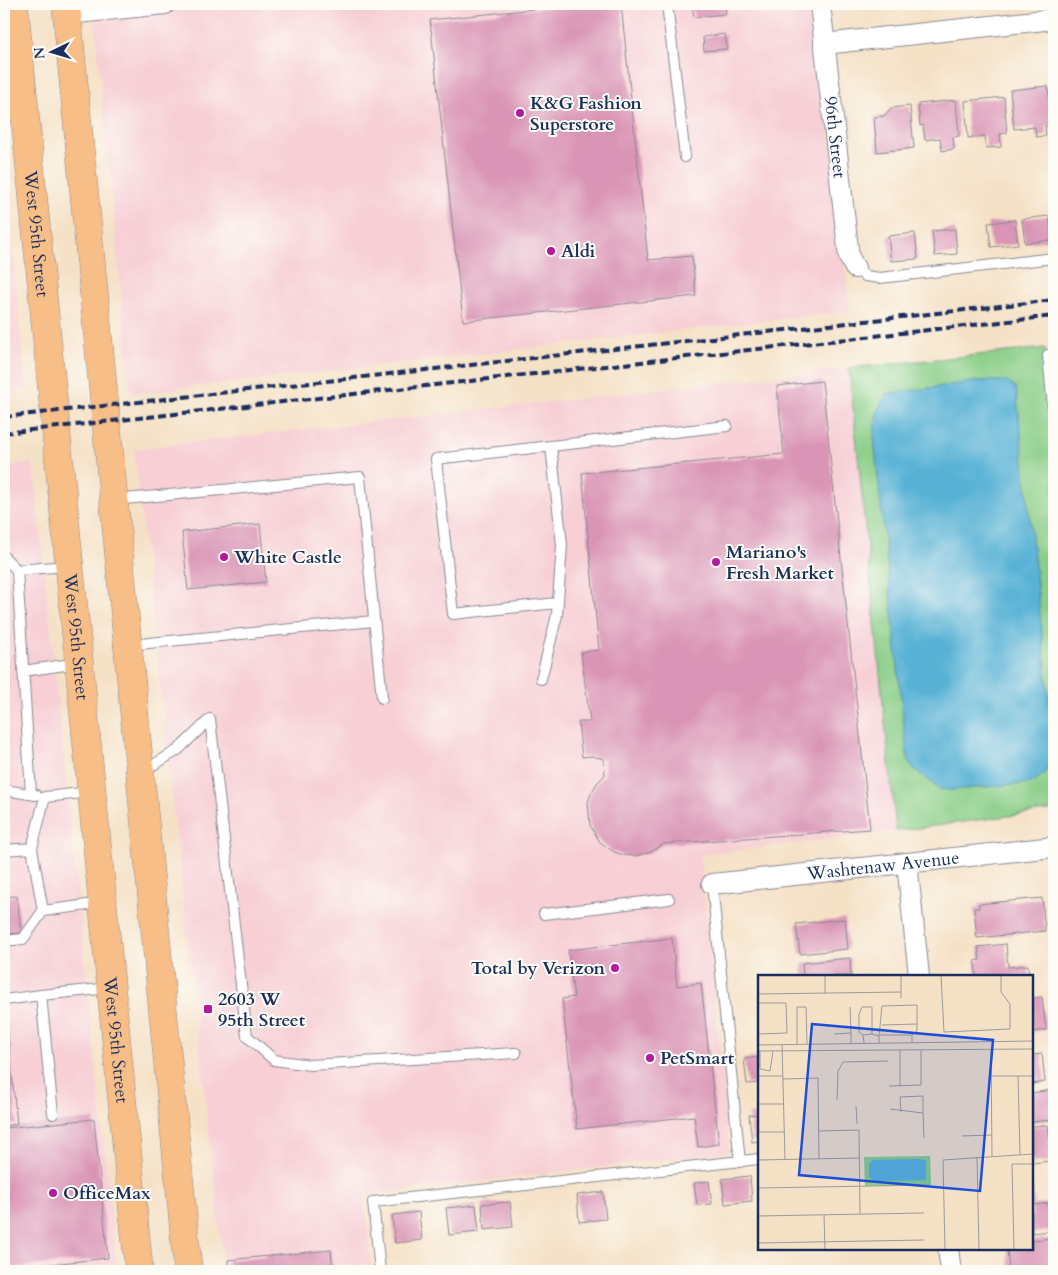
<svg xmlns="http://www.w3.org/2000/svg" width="1058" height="1275" font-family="Cardo,serif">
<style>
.built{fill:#f7cfd5}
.green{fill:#8ace87;stroke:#527e72}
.water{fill:#59b2d6;stroke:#3a709a}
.building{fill:#da95b6}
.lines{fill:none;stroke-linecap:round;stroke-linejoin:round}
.lane-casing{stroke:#888892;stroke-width:12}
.street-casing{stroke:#888892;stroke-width:22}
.primary-casing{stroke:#888892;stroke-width:29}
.lane{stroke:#fff;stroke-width:10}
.street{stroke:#fff;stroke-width:20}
.primary{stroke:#f7be87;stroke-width:28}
.rail{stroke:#1b2f5e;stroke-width:4;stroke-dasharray:8 4;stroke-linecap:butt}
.poi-dot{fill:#b5179e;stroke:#fdfcf7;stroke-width:2}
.labels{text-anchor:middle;stroke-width:4;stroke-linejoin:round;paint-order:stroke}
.poi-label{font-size:18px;font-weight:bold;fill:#1b2f5e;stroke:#fdfcf7;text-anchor:start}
.street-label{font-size:18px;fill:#1b2f5e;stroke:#fdfcf7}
.inset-road{fill:none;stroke:#9e9a9c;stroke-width:1}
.view{fill:#1d4ed8;fill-opacity:0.15;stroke:#1d4ed8;stroke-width:2.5}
.inset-edge{fill:none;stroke:#1b2f5e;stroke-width:2.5}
</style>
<rect width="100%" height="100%" fill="#fdfcf7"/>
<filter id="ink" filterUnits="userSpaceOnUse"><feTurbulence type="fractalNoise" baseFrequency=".02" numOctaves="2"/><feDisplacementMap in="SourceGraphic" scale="10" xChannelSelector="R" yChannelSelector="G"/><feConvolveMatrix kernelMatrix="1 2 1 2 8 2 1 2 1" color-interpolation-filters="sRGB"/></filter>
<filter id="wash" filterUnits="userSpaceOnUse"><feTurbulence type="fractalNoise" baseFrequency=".0096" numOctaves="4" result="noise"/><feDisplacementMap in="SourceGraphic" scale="20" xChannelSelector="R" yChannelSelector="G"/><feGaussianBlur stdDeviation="1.12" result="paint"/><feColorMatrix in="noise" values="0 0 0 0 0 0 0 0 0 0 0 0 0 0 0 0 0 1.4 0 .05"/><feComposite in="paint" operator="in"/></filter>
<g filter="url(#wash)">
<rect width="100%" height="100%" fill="#f5e1c6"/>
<path class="built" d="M93,4H815L850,311L131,394Z
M4,163L26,390L4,393Z
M849,368L896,831L700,855L730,1152L365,1195L371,1271H224L134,449Z
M33,463L117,1271H4V466Z"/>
<path class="green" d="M1045,348L1054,434V810L896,831L849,368Z"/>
<path class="water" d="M978,381H1006L1016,388L1054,746L1050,763L1043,775L1031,783L952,790L939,789L911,766L907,755L874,439C875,421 876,408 887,394Z"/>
<g id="blocks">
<path class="building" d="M582,4H621L648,260L692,256L696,296L463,321L430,20Z
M692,4H725L726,14L694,17Z
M725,34L727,49L704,51L703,37Z
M1048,86L1052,125L1045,126L1046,136L1036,137L1035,127L1014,129L1010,90Z
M1004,97L1007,133L1000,134L1001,147L986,148L985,136L968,138L965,101Z
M956,100L959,136L953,137L954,149L942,151L940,138L925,140L923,125L920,126L918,104Z
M910,106L914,148L877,152L874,117L884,116L891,108Z
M1049,216L1052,240L1025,243L1022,219Z
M1015,220L1018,244L991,247L988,223Z
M955,229L957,254L935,256L932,231Z
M915,233L918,259L891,261L888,236Z
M822,381L870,829L663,844L651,852L634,856L624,855L614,852L600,842L590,825L588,802L591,794L597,783L605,775L604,759L592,756L582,757L578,722H590L581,652L599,650L582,473L784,454L777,386Z
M260,524L266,582L188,590L182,532Z
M17,896L21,933L4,934V897Z
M1042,898L1045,931L977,938L974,908H979L978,904Z
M845,919L848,949L800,954L796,924Z
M672,938L677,986L701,983L719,1144L698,1147L694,1116L577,1129L562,999L574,997L568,950Z
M1006,944L1008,967L1028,965L1029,976H976L975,961L980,960L978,947Z
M850,958L851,976H803L802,963Z
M1042,997L1046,1030L1032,1032V998Z
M4,1007H5L17,1124L4,1126Z
M1042,1054L1045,1082L1032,1084V1055Z
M759,1057V1083L747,1084L744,1059Z
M1052,1090L1054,1120L1032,1122V1093Z
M759,1114V1141L752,1142L749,1115Z
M94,1119L108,1258L4,1269V1128Z
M1048,1125L1052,1161L1032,1163V1126Z
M750,1176L752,1201L725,1204L722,1179Z
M709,1181L712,1204L697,1205L694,1183Z
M1032,1187H1033L1035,1205L1048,1203L1051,1231L1032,1233Z
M603,1192L606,1219L579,1222L577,1195Z
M510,1202L513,1227L484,1230L482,1204Z
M476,1205L479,1232L449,1235L446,1208Z
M419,1212L422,1240L395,1243L392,1215Z
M1054,1238V1271H1009L1007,1249H1032V1240Z
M331,1250L333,1271H229L228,1260Z"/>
</g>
</g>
<g filter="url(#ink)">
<use href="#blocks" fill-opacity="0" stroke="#888892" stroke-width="1"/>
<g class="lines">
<g class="lane-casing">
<path id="lane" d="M667,4L685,157
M855,268L865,276L880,278L1054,258
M1048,355L1054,417
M551,446L436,459L453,614L557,603
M114,500L360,477L382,698
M4,557L17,570L67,566
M17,570L31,794
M128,645L374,621
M23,671L79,663
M541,679L557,615L562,545L551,446L727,426
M210,719L247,1036L274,1060L310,1065L516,1053
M142,772L178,750L210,719
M4,790L36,795
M91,792L45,797L32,848L43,911L102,903
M4,850L32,848
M712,884L740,1162
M544,914L669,899
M4,941L23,939L43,911
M4,1000L41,995
M53,1114L41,995L110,988
M380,1271L373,1202L759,1159"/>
</g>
<g class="street-casing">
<g id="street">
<path id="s1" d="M820,4L849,257L855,268"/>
<path d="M67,14L165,4"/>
<path d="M824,44L1054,19"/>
<path d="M907,863L919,976"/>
<path id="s2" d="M712,884L1054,847"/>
<path d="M948,1249L951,1271"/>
</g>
</g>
<g class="primary-casing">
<g id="primary">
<path id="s3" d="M14,4L139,1271"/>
<path d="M66,4L188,1271"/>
</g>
</g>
<use href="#lane" class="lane"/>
<use href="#street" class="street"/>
<use href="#primary" class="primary"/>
<path class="rail" d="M4,417L1054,300
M4,433L1054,316"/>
</g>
</g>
<g class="poi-dot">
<circle cx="520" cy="113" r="5"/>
<circle cx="551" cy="251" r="5"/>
<circle cx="224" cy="557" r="5"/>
<circle cx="716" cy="562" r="5"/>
<circle cx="615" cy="968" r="5"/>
<rect x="203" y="1004" width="10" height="10" rx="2.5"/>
<circle cx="650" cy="1058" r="5"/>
<circle cx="53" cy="1193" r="5"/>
</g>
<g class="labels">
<g class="poi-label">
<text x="530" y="109">K&amp;G Fashion<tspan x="530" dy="21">Superstore</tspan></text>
<text x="561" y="257">Aldi</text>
<text x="726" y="558">Mariano's<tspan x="726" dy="21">Fresh Market</tspan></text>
<text x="234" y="563">White Castle</text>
<text x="605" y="974" text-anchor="end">Total by Verizon</text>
<text x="218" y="1005">2603 W<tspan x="218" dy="21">95th Street</tspan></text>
<text x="660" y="1064">PetSmart</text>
<text x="63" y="1199">OfficeMax</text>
</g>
<g class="street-label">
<text dy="6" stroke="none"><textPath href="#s1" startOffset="134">96th Street</textPath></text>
<text dy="6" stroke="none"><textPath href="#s3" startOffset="231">West 95th Street</textPath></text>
<text dy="6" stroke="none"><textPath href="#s3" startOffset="636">West 95th Street</textPath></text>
<text dy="6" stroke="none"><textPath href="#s2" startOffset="172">Washtenaw Avenue</textPath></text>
<text dy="6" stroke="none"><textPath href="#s3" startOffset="1041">West 95th Street</textPath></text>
</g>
</g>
<g transform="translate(758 975)">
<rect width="275" height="275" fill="#f5e1c6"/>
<path d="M172,181L173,210L107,211L106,182Z" fill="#8ace87"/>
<path d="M162,184L168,186V205L116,206L111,202V189L115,185Z" fill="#59b2d6"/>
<path class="inset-road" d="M67,0V18M143,0V23M183,0L186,57L252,54V29L243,17V0M0,19L143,17M0,28H28L29,58L0,59M92,32L93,58M124,50L159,49M76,59L93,58V69M105,60L101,57V39L104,32H114V59M122,60H154M121,61L124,31L159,30V56L154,60V68M106,68L105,60L114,59L121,61V68M24,69L27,185M39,69V32H48L49,69M0,70L275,66M233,74L234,181M142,75V111M0,76L275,74M2,76V94L12,96L15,76M0,101H25M233,101H275M260,101L262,180M25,104L60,103L61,184M131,111L163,110V75M79,125L80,96L85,87L130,86M0,129H26M98,131L99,149M132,134L165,138L166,163M143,137L142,122L165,121V138M61,156L101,155L102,239M0,157H27M204,161L234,160M219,182L221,275M0,185L101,183M0,213L172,210M66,240L67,275M0,241L166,238M0,268L166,265M187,275L185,185L275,179M256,275L254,189H275"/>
<path class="view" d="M54,49L235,65L222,216L41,200Z"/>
<rect width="275" height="275" class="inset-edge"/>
</g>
<rect width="1058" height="1275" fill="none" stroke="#fdfcf7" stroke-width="20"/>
<g transform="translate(52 52) rotate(265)" stroke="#fdfcf7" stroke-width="4" paint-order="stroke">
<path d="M0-4L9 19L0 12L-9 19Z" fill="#1b2f5e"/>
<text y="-8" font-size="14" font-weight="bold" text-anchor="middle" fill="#1b2f5e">N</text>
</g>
</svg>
